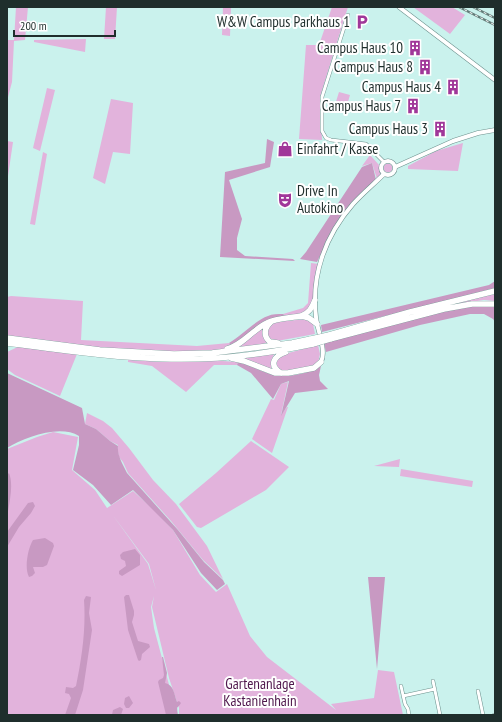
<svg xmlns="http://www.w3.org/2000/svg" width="502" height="722" font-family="'PT Sans Narrow',sans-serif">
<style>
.green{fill:#e2b3dc;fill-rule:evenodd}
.forest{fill:#c899c2}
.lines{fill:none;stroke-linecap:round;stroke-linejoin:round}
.street-casing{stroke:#6d928e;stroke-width:4}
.secondary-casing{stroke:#6d928e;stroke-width:5}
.highway-casing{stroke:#6d928e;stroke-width:6}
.street{stroke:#fff;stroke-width:3}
.secondary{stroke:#fff;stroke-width:4}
.highway{stroke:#fff;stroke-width:5.5}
.rail-casing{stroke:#637c78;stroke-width:2.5}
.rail{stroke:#fff;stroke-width:1;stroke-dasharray:3;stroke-linecap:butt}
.highway-bridge-casing{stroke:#6d928e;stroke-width:6;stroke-linecap:butt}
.highway-bridge{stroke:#fff;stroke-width:5.5}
.labels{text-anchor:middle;stroke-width:4;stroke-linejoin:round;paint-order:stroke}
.poi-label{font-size:15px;fill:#1f2e2c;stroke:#fff;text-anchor:end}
.park-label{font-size:15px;fill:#50184d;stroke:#fff}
</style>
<rect width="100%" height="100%" fill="#caf2ed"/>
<path class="green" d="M16,7H28L25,40L14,41L12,82L7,101V40H14Z
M106,7H117L115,39H104Z
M223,7H231L230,36L222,35Z
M332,7H348L320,97L322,140L299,139L306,45H319Z
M413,7H452L465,15L450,34Z
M86,39L85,52L34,42V40Z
M47,88L55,90L40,151L33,148Z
M339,92L350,95L345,112L334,108Z
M111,99L133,103L130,154L113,152L105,184L93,178Z
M7,141L13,142L7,183Z
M463,143L458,171L408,169V166L436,151Z
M43,152L47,154L35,225L30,224Z
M370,155L380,166L381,175L377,179L372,163L362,166Z
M383.5 168a4.5 4.5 0 1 1 9 0a4.5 4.5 0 1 1-9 0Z
M311,263L319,264L315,300L310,310L288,318L283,314L303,308L308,303Z
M495,294V301L484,300L449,305Z
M11,296L83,301L81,340L197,346L229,343L233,347L222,350L138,353L7,338V297Z
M307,319L313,324L315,334L277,341L269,338L266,332L269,326L275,322Z
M263,327C262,334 262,338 268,342L261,345L233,349Z
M22,345L77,354L60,396L15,375L7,369V352Z
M318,345L320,354L318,363L312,367L282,371L277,368L276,360L281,355Z
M275,353C271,359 270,364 272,371L244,359L250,356Z
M128,360L164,362L222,361L238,362L237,365H214L186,392L152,366L128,362Z
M288,382L281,415L287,407H288L272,453L252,439L271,399L274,400L281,384Z
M87,413L103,421L112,428L129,448L153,480L176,504L207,546L223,579L203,560L171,521L128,473L123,462L119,457L118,452V445L110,441L96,429L85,424Z
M53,432L78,437L72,470L95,490L107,508L133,491L153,509L173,530L200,575L216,592L227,584L250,636L267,657L336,710L331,704L374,698L378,670L394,672L403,715H179V708L169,678L152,607L154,596L151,607L154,628L177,715H7V449L37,437ZM112,514L149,564L156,590L148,564Z
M251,441L289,467L266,490L201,528L197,527L179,504L216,473Z
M400,459L399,467L374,466Z
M401,469L473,481L472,487L400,476Z"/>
<path class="forest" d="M267,139L274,142L270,167L229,180L242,219L237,238V250L245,256L293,259L295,261L220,257L225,172L265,163Z
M372,163L376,180L350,206L337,222L317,262L300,259L306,252L362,167Z
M495,281V288L322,332L321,325L489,285Z
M470,307H495V322L493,319L484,314H470L420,325L326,352L324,343L432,314Z
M283,314L288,318L273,321L233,347L229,343C241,336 256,320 268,316C272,314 278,314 283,314Z
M238,362C249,365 259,370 270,374C285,379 307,374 321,366L319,375L320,381L328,389L295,393L281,416L289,381L281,384L273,399L251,373L237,365Z
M7,373L82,408L85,424L96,429L110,441L118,446C117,456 123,464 127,473L178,530L204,562L223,580L225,584L217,590L201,573L173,530L133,490L111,505L93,485L73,470L79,445V436C60,424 25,437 7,448Z
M9,473C14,485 9,504 7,517V475Z
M33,502L35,506L31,513L19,527L7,547V532L28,503Z
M45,538L53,543L54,546L47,565L43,567H33L35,573L32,576L29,577C24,568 28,548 33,540Z
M135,549L140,555V565L122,576L119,574V571L126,566L125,561L121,559L120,555L123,552Z
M368,577H385L377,669Z
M126,595H129L134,611V615L132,622L138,641L149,644L150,647L142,654L141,660L139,661L138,660L128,630L124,597Z
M86,596L91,597L89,613L92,630L83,690L75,715H65L71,698L69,694L65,693L66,687L73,688L76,686C82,657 86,629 84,600Z
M162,657H163L167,673L165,683C174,685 174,694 177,702L179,701L181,703C178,709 176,704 178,715H166L158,682L159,680L163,678L164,675Z
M129,696L133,703L129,708H126L124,704L125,698Z
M120,707L123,709L121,715H112L113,710Z"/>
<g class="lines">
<g class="street-casing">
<path id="street" d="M348,15L322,97V131L326,138L331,140L366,144L384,162
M433,681L440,715
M401,686L405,704L408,709L409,715
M478,691L483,715
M403,696L435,689
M494,715H495"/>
</g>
<g class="secondary-casing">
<path id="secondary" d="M399,7L495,80
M381 168a7 7 0 1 1 14 0a7 7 0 1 1-14 0Z
M395,167L453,141L478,133L495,130
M321,362C327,351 317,330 316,317C311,275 325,236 353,204C363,193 374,184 384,174"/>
</g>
<g class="highway-casing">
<path id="highway" d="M302,316L309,318L317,324
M271,322C264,328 263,336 270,342L278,343
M329,335L410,312L495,291
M7,338L100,350L174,354L212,353L292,343L311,339
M330,339L444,309L472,304H495
M7,343C61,350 116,358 171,359C218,360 266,354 313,344
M227,349C243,345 252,330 267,323C276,318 291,318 301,316C309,313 312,308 315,300
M231,358L244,361L275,373H288L314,368L321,362
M281,373C268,365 274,356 286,352"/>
</g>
<use href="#street" class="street"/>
<use href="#secondary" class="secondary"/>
<use href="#highway" class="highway"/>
<g class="rail-casing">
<path id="rail" d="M459,7L495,25
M473,7L495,18"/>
</g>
<use href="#rail" class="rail"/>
<g class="highway-bridge-casing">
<path id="highway-bridge" d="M311,339L329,335
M313,344L330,339"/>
</g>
<use href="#highway-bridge" class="highway-bridge"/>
</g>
<defs>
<g id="parking-bare" transform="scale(1.2)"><path d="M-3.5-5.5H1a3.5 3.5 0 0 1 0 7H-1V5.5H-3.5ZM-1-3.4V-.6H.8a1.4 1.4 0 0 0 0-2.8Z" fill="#a03799" stroke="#fff" stroke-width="2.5" paint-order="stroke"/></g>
<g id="building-bare" transform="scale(1.2)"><path d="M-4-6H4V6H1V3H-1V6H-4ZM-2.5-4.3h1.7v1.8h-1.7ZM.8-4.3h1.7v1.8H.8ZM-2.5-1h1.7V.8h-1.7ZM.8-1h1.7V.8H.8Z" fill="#a03799" stroke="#fff" stroke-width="2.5" paint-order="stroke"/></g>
<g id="shop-bare" transform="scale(1.2)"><path d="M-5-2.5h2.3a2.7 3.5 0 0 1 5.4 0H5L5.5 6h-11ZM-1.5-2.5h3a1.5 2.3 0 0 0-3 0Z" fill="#a03799" stroke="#fff" stroke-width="2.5" paint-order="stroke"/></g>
<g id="theatre-bare" transform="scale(1.2)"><path d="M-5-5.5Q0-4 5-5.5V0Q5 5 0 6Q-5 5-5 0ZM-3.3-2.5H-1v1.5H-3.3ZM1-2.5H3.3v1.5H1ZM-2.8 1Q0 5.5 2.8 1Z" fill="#a03799" stroke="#fff" stroke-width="2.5" paint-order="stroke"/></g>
</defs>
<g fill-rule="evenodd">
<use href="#parking-bare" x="362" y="22"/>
<use href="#building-bare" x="415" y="48"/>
<use href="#building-bare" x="425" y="67"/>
<use href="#building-bare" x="453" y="87"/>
<use href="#building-bare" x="413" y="106"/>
<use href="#building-bare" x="440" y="129"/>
<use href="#shop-bare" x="285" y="149"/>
<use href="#theatre-bare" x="285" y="200"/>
</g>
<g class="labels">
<g class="poi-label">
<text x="350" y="27">W&amp;W Campus Parkhaus 1</text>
<text x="403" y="53">Campus Haus 10</text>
<text x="413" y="72">Campus Haus 8</text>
<text x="441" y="92">Campus Haus 4</text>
<text x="401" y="111">Campus Haus 7</text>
<text x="428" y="134">Campus Haus 3</text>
<text x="297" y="154" text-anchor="start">Einfahrt / Kasse</text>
<text x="297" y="196" text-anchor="start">Drive In<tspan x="297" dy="17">Autokino</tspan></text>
</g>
<g class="park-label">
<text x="260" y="689">Gartenanlage<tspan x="260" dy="17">Kastanienhain</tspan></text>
</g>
</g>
<rect width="502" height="722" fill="none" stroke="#1f2e2c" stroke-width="16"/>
<path d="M14 30v6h101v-6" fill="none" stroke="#1f2e2c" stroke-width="2"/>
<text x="20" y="30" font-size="12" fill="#1f2e2c" stroke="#ffffff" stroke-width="3" paint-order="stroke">200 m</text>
</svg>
